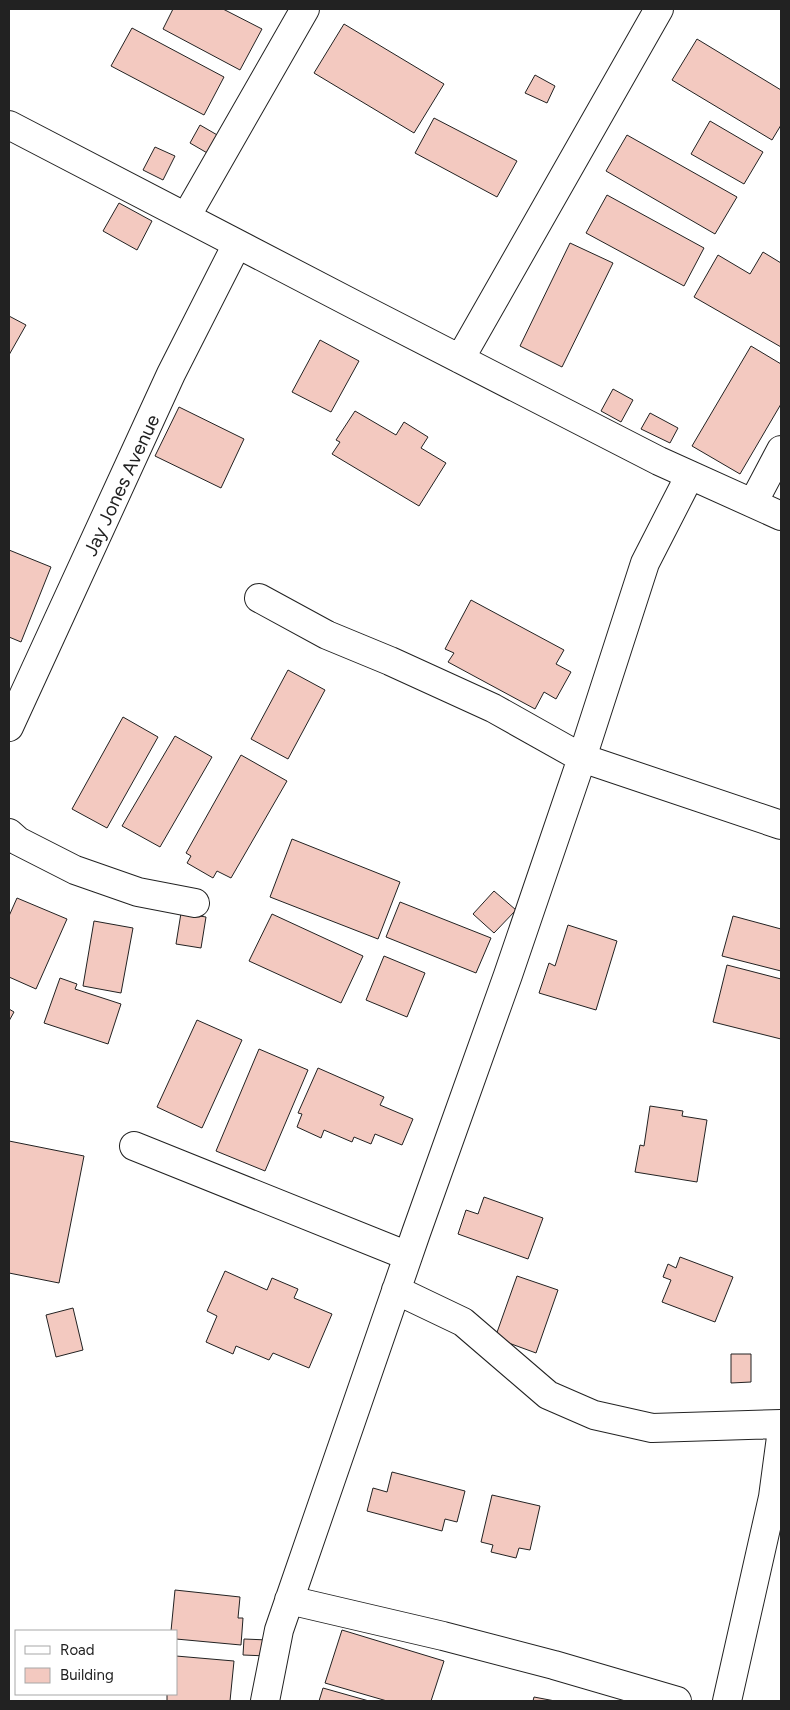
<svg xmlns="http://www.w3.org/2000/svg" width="790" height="1710" font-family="Figtree,sans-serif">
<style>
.building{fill:#f3c9c0;stroke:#222}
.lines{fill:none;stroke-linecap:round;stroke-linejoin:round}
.minor-casing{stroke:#222;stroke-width:30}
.minor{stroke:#fff;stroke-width:28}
.labels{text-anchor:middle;stroke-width:4;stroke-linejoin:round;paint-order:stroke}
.street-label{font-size:19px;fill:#222;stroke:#fff}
</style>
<rect width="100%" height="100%" fill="#fff"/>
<path class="building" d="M173,9H223L262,29L240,70L163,29Z
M344,24L444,84L414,133L314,73Z
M132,28L224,77L204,115L111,66Z
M697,39L781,90V125L772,140L672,80Z
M535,75L555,86L547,103L525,93Z
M434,118L517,161L497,197L415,153Z
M710,121L763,152L744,184L691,154Z
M200,125L219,136L209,154L190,143Z
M627,135L737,197L715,234L606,171Z
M155,147L175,156L163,180L143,170Z
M607,195L704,248L684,286L586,233Z
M119,203L152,221L137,250L103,231Z
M570,243L613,263L562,367L520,346Z
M763,252L781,263V347L694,297L718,255L750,274Z
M9,316L26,325L9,355Z
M320,340L359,361L331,412L292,392Z
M751,346L781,364V404L740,474L692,446Z
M613,389L633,400L621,422L601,411Z
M179,407L244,439L221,488L155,456Z
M355,411L396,435L404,422L428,437L421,448L446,463L419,506L332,454L340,442L336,440Z
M650,413L678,428L670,443L641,429Z
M9,550L51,567L21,642L9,637Z
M471,600L564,650L556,664L571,672L556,699L544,692L535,709L448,662L454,653L445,649Z
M288,670L325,690L288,759L251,739Z
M123,717L158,737L107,828L72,809Z
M175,736L212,757L160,847L122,826Z
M241,755L287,781L231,878L217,871L213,878L187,863L191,856L186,853Z
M292,839L400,882L378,939L270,897Z
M494,891L516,910L494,933L473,914Z
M17,898L67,919L36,989L9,977V916Z
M400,902L491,938L476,973L386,937Z
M181,913L206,917L201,948L176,944Z
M272,914L363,956L341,1003L249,961Z
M733,916L781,929V971L722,956Z
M94,921L133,928L121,993L83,986Z
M568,925L617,941L596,1010L539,993L549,963L555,966Z
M384,956L425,973L407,1017L366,1000Z
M727,965L781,979V1039L713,1022Z
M60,978L77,984L75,989L121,1004L108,1044L44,1023Z
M9,1009L14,1012L9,1021Z
M197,1020L242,1040L202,1128L157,1107Z
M259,1049L308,1070L265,1171L216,1151Z
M318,1068L384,1097L380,1105L413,1119L402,1145L375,1134L371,1144L354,1137L352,1142L324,1130L321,1138L297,1127L302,1114L298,1113Z
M650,1106L683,1111L682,1116L707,1120L697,1182L635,1172L640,1145L644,1146Z
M9,1141L84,1156L59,1283L9,1273Z
M484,1197L543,1218L528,1259L458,1234L466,1210L478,1214Z
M680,1257L733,1277L715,1322L662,1302L671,1280L663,1277L668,1264L676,1268Z
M225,1271L267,1290L272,1278L298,1289L294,1298L332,1314L309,1368L273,1353L269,1360L236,1346L233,1354L206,1342L217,1316L207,1311Z
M517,1276L558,1290L536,1353L495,1338Z
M73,1308L83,1350L56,1357L46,1315Z
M731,1354H751V1382L731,1383Z
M392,1472L465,1491L457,1522L445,1519L442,1531L367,1511L373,1488L387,1492Z
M492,1495L540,1506L530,1550L519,1548L516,1558L491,1552L493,1545L481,1542Z
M175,1590L240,1597L238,1618H243L241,1645L176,1639V1631H171Z
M342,1630L444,1661L431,1701H387L325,1683Z
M244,1639L268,1640L267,1656L243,1655Z
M176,1656L234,1661L230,1701H167V1694H176Z
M323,1688L369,1701H319Z
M534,1697L555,1701H533Z"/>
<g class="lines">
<g class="minor-casing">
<path id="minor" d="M9,125L355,305L659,461L781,516
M186,217L305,9
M460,359L659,9
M753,503L781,450
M259,598L327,635L390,661L493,708L582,758L781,825
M9,727L171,374L237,244
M9,833L18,841L75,870L138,892L195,903
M134,1146L408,1256
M396,1290L463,1322L548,1395L594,1415L652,1428L781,1424
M289,1600L443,1636L554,1665L677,1701
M265,1701L279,1630L416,1233L508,975L582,758L645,563L690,475
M727,1701L773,1497L781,1437"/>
</g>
<use href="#minor" class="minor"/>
</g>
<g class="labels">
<g class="street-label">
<text transform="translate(121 485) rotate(-65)" y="7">Jay Jones Avenue</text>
</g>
</g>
<rect width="790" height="1710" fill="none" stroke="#222222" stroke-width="20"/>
<rect x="15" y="1630" width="162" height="65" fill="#ffffff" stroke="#a7a7a7"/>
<rect x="25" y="1646" width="25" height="8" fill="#ffffff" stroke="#a7a7a7"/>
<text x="60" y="1655" font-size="15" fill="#222222">Road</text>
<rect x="25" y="1668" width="25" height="15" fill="#f3c9c0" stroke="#a7a7a7"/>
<text x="60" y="1680" font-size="15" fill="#222222">Building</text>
</svg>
